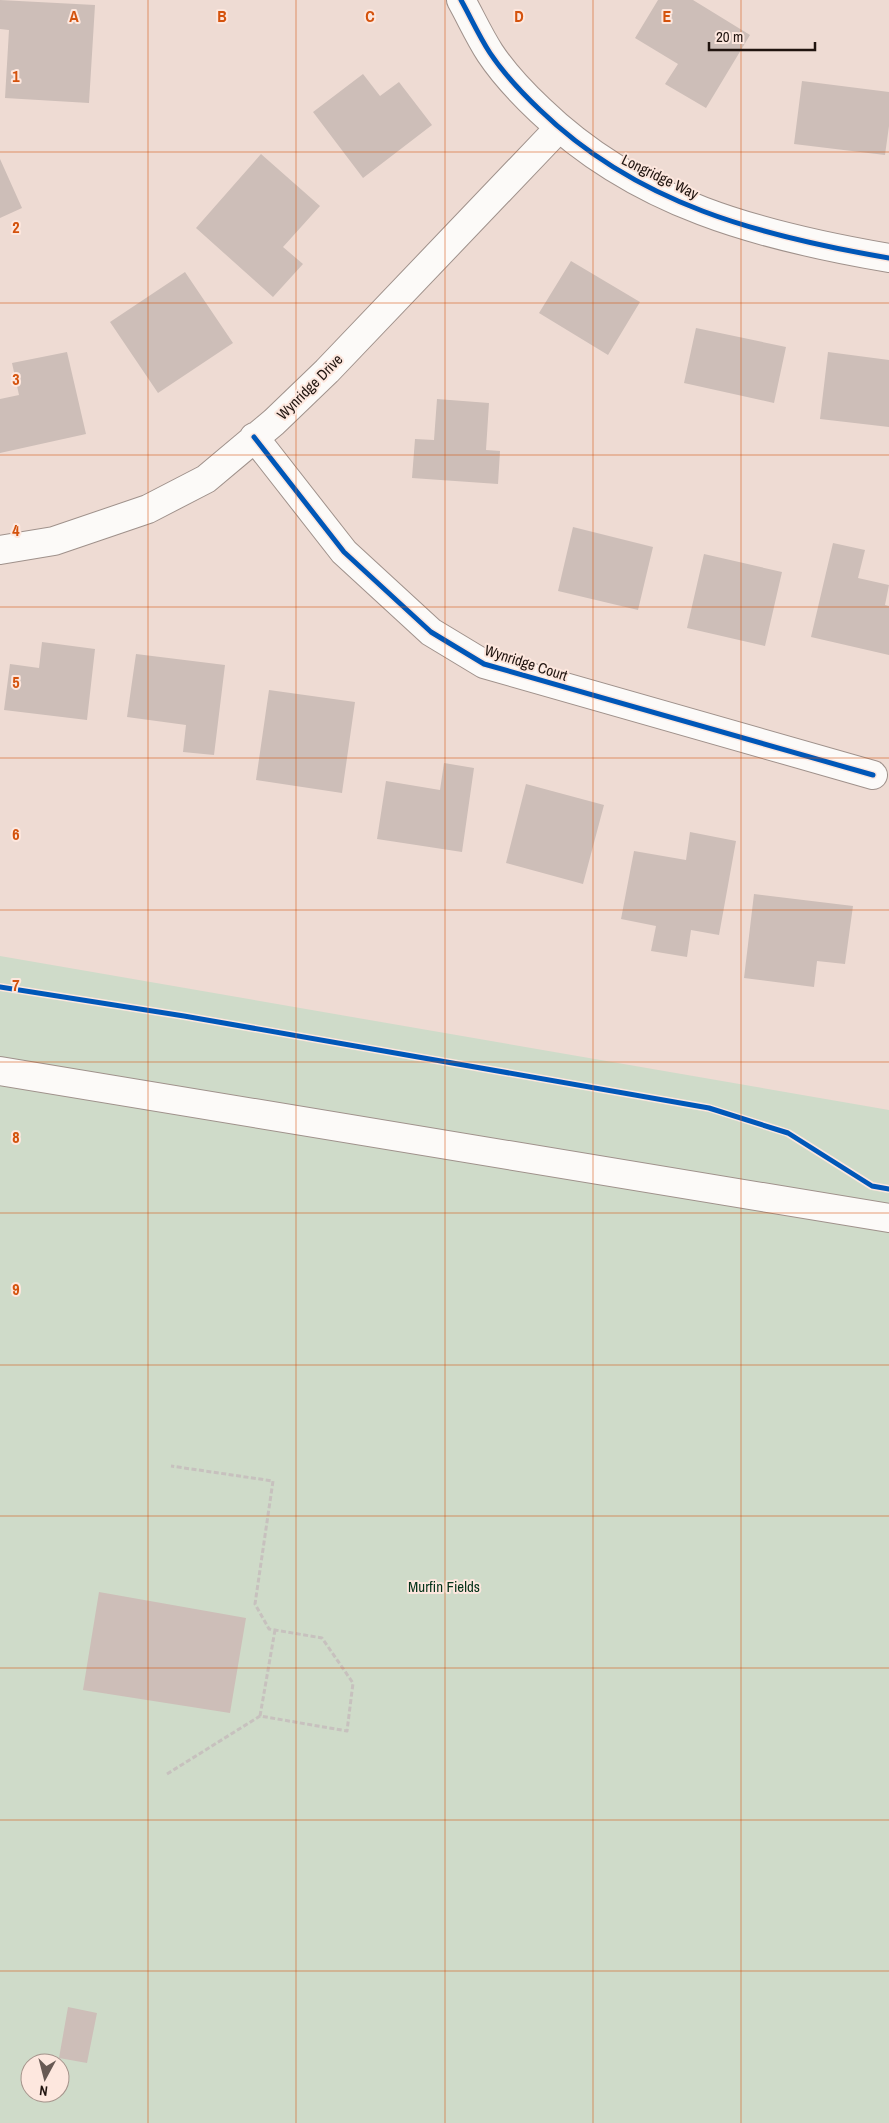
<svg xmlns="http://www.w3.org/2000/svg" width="889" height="2123" font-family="'Archivo Narrow',sans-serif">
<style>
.green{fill:#cfdbc9;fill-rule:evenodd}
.building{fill:#cdbeb8}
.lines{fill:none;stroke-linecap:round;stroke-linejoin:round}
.minor-casing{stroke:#9f918b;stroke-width:30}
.path{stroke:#c7c1be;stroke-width:3;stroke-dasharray:5 2.5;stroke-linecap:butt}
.minor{stroke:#fcfaf8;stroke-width:28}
.cycleway-casing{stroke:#fde7de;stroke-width:8}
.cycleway{stroke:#0057b8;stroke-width:5}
.grid{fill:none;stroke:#d4520c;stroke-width:1;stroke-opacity:0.55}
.labels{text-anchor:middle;stroke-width:4;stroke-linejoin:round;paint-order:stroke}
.street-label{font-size:15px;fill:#20140f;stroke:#fde7de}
.park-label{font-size:15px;fill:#05331a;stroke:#fde7de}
.grid-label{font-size:16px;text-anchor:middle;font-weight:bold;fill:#d4520c;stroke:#fde7de;stroke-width:4;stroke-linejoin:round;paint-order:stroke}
</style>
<rect width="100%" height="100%" fill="#eedbd3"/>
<path class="green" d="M0,956L889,1110V2123H0ZM30,2063H60V2093H30Z"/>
<path class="building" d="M0,0L95,5L89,103L5,98L9,30L0,29Z
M658,0H693L750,35L706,108L665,84L678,64L635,38Z
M363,74L380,96L399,82L432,125L363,178L313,112Z
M802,81L889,92V126L885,155L794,144Z
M261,154L320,206L283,247L303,264L273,297L196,228Z
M0,159L22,208L0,218Z
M571,261L640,302L608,355L539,313Z
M185,272L233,343L158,393L110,322Z
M696,328L786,347L774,403L684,383Z
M67,352L86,434L0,453V399L19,395L12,363Z
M828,352L889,360V427L820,419Z
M437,399L489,403L486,450L500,451L498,484L412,478L415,439L434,440Z
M573,527L653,547L638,610L558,591Z
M833,543L865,550L858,578L889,585L885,605L889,606V655L811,637Z
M704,554L782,572L765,646L687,628Z
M42,642L95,649L87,720L4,710L10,664L39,668Z
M136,654L225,665L214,755L183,752L186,725L127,717Z
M269,690L355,702L342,793L256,780Z
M444,763L474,768L462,852L377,839L386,781L440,790Z
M526,784L604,805L583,884L506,863Z
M690,832L736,841L719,935L691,930L687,957L651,951L656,926L621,919L634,851L686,860Z
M754,894L853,906L845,964L817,961L814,987L744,978Z
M99,1592L246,1618L230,1713L83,1690Z
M68,2007L97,2013L87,2063L59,2058Z"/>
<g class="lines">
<g class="minor-casing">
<path id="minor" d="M461,0C471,18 479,36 490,53C504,74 522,93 540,110C637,204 760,236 889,258
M254,437L344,552L431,632L484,664L873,775
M0,550L54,541L148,509L206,479L274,422L327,371L559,128
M0,1071L889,1218"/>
</g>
<path class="path" d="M260,1716L275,1630
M167,1774L260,1716L347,1731L353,1683L322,1638L269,1629L255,1604L273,1481L171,1466"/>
<use href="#minor" class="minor"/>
<g class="cycleway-casing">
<path id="cycleway" d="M461,0C471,18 479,36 490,53C504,74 522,93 540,110C637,204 760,236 889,258
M254,437L344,552L431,632L484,664L873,775
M0,987L184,1016L709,1108L788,1133L872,1186L889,1189"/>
</g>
<use href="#cycleway" class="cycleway"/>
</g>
<path class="grid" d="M148,0V2123M296,0V2123M445,0V2123M593,0V2123M741,0V2123M0,152H889M0,303H889M0,455H889M0,607H889M0,758H889M0,910H889M0,1062H889M0,1213H889M0,1365H889M0,1516H889M0,1668H889M0,1820H889M0,1971H889"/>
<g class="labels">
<g class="street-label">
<text transform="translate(660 177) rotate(26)" y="5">Longridge Way</text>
<text transform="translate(310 387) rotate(-45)" y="5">Wynridge Drive</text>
<text transform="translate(526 663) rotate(18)" y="5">Wynridge Court</text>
</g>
<g class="park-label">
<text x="444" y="1592">Murfin Fields</text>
</g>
</g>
<g class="grid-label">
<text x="74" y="22">A</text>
<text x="222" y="22">B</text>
<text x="370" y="22">C</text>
<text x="519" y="22">D</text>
<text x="667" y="22">E</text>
<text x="16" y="82">1</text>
<text x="16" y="233">2</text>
<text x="16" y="385">3</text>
<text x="16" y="536">4</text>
<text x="16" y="688">5</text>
<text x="16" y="840">6</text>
<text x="16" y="991">7</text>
<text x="16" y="1143">8</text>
<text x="16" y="1295">9</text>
</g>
<g transform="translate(45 2078) rotate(187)"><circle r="24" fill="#fde7de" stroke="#a5938b"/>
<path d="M0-4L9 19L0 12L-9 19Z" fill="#685a54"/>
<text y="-8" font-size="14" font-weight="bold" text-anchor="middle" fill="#20140f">N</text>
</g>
<path d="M709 42v8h106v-8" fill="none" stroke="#20140f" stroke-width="2.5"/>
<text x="716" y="42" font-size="15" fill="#20140f" stroke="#fde7de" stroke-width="4" paint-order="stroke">20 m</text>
</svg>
